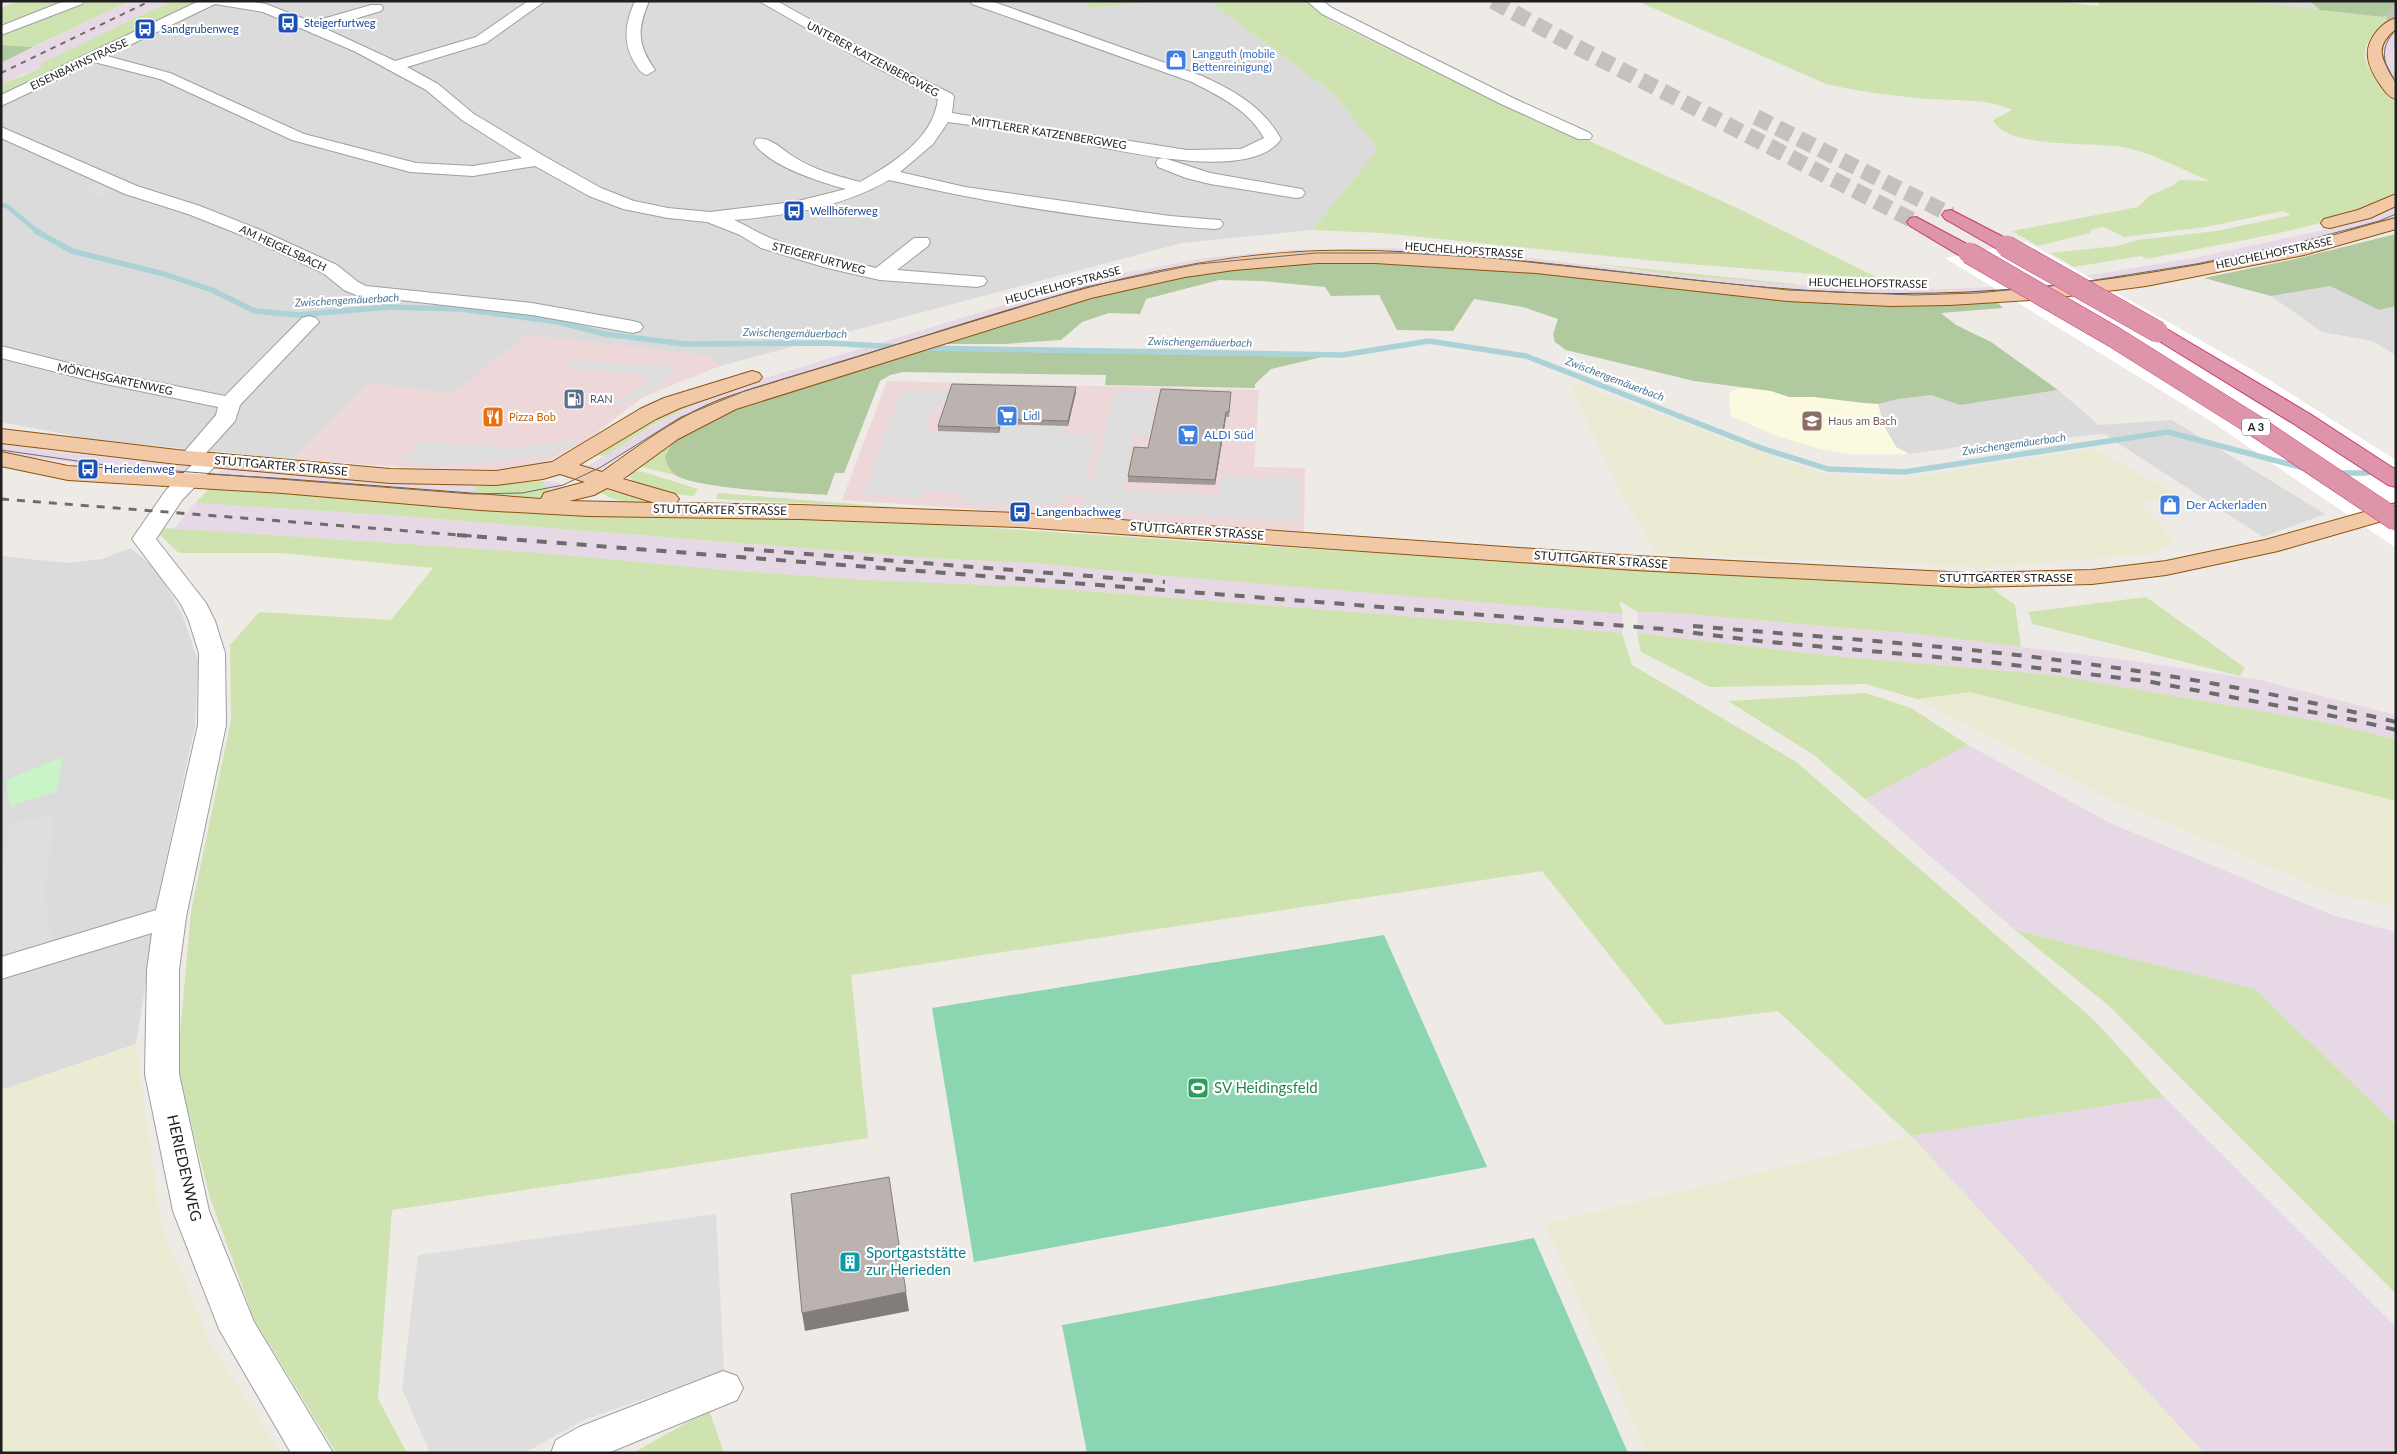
<svg xmlns="http://www.w3.org/2000/svg" width="2397" height="1454" font-family="Lato,sans-serif">
<style>
.residential{fill:#dcdbdc}
.commercial{fill:#edd7d8}
.industrial{fill:#e7d8e6}
.education{fill:#fcf9e1}
.farmland{fill:#ebead3}
.grass{fill:#cfe3b1}
.forest{fill:#b0c99e}
.park{fill:#c8f4c7}
.pitch{fill:#8bd5b1}
.parking{fill:#dedede}
.pier{fill:#fff}
.lines{fill:none;stroke-linecap:round;stroke-linejoin:round}
.stream-far1{stroke:#aad2d7;stroke-width:4.5}
.stream{stroke:#aad2d7;stroke-width:5.5}
.minor-tunnel{stroke:#c4c1be;stroke-width:16;stroke-dasharray:16 8;stroke-linecap:butt}
.highway-tunnel{stroke:#c4c1be;stroke-width:16;stroke-dasharray:16 8;stroke-linecap:butt}
.minor-casing{stroke:#9f9f9f;stroke-width:2}
.major-casing{stroke:#8a540f;stroke-width:2}
.highway-casing{stroke:#c93678;stroke-width:2}
.minor{fill:#fff;fill-rule:evenodd}
.major{fill:#f2c9a6;fill-rule:evenodd}
.highway{fill:#de95aa;fill-rule:evenodd}
.tram{stroke:#6c6c6c;stroke-width:1}
.rail-far2{stroke:#6c6c6c;stroke-width:2;stroke-dasharray:5.5 5.5;stroke-linecap:butt}
.rail-far1{stroke:#6c6c6c;stroke-width:3;stroke-dasharray:8 8;stroke-linecap:butt}
.rail{stroke:#6c6c6c;stroke-width:4;stroke-dasharray:10 10;stroke-linecap:butt}
.highway-bridge-casing{stroke:#c93678;stroke-width:22;stroke-linecap:butt}
.highway-bridge{stroke:#de95aa;stroke-width:21}
.wall{fill:#a19a96}
.shaded-wall{fill:#837d7a}
.building{fill:#bbb3af;stroke:#837d7a}
.labels{text-anchor:middle;stroke-width:4.5;stroke-linejoin:round;paint-order:stroke}
.far-transit-label{font-size:11px;fill:#164399;stroke:#fff;text-anchor:start}
.far-shop-label{font-size:11px;fill:#366cbe;stroke:#fff;text-anchor:start}
.far-street-label{font-size:11px;fill:#1e1e1e;stroke:#fff}
.far-water-label{font-size:11px;font-style:italic;fill:#4d7996;stroke:#fff}
.far-service-label{font-size:11px;fill:#4e5e75;stroke:#fff;text-anchor:start}
.far-food-label{font-size:11px;fill:#c56008;stroke:#fff;text-anchor:start}
.far-education-label{font-size:11px;fill:#785e54;stroke:#fff;text-anchor:start}
.shield{fill:#fff;stroke:#626262;stroke-width:1}
.shield-label{font-size:11px;font-weight:bold;fill:#1e1e1e}
.shop-label{font-size:12px;fill:#366cbe;stroke:#fff;text-anchor:start}
.street-label{font-size:12px;fill:#1e1e1e;stroke:#fff}
.transit-label{font-size:12px;fill:#164399;stroke:#fff;text-anchor:start}
.near-leisure-label{font-size:15px;fill:#27864d;stroke:#fff;text-anchor:start}
.near-street-label{font-size:15px;fill:#1e1e1e;stroke:#fff}
.near-culture-label{font-size:15px;fill:#0d838f;stroke:#fff;text-anchor:start}
</style>
<rect width="100%" height="100%" fill="#eeeae6"/>
<path class="residential" d="M203,1H1085L1088,9L1158,1H1208L1332,92L1378,149L1312,230L1182,243L720,366L710,356L527,335L452,394L370,383L293,459L96,440L1,422V96L105,45Z
M2245,1H2310L2320,10Z
M2330,286L2379,310L2396,306V355L2372,341L2322,332L2271,296Z
M2058,390L2099,425L2172,420L2325,514L2263,537L2104,434L1965,446L1909,454L1896,447L1884,426L1878,404L1898,399L1931,395L1960,405Z
M130,548L156,568L182,614L198,661L195,726L163,873L136,1044L1,1090V556L67,563L102,559Z"/>
<path class="commercial" d="M527,335L710,356L720,366L643,397L587,440L544,463L503,470L399,467L293,459L370,383L452,394Z
M887,381L1259,390L1254,467L1305,468L1304,532L842,500Z"/>
<path class="industrial" d="M130,1H170L167,5L149,11L41,64L44,67L34,72L23,74L1,84V63Z
M2396,27V45L2393,53L2396,87L2380,61L2381,43Z
M2396,205V217L2312,243L2157,273L2056,288L1906,297L1714,286L1169,270L656,436L653,435L598,472L583,469L677,411L719,392L1060,288L1113,275L1205,258L1289,250L1395,248L1506,255L1666,274L1794,285L1942,289L1992,287L2098,274L2194,258L2338,227L2365,219Z
M1,441L48,446L43,450L195,467L186,475L112,468L37,458L31,462L1,454Z
M232,469L457,485L478,486L549,481L558,482L563,487L562,489L534,498L523,499L217,477L220,471Z
M195,503L387,515L927,558L1031,563L1156,575L1479,601L1623,614L1622,633L1036,587L869,580L737,571L543,553L174,529Z
M1638,612L1676,613L1928,635L2134,661L2260,680L2396,715V739L2324,722L2055,675L1824,655L1637,633Z
M1968,745L2110,823L2332,915L2396,932V1125L2255,989L2015,930L1865,799Z
M2164,1097L2396,1327V1453H2204L1911,1136Z"/>
<path class="education" d="M1748,388L1771,391L1789,397H1814L1878,404L1884,426L1896,447L1909,454H1850L1816,448L1774,435L1731,416L1729,393L1736,389Z"/>
<path class="farmland" d="M1574,383L1822,474L1895,480L2093,449L2177,494L2141,503L2174,542L2151,554L1987,567L1657,554L1621,493L1572,389Z
M1970,692L2396,801V907L2332,893L2112,800L1917,699Z
M136,1044L161,1224L210,1343L281,1453H1V1090Z
M1911,1136L2204,1453H1647L1545,1224Z"/>
<path class="grass" d="M18,1H130L33,47L1,45V8Z
M170,1H203L105,45L1,96V84C15,78 30,74 43,67L40,64L149,11L166,5Z
M1085,1H1158L1088,9Z
M1208,1H1305L1330,20L1400,55L1735,207L1880,279L1676,263L1382,233L1312,230L1378,149L1332,92Z
M1637,1H2056L2098,6V1H2245L2383,17L2396,12V17C2384,23 2374,30 2368,42C2353,71 2394,86 2396,104C2397,132 2396,163 2396,192C2354,218 2302,228 2255,238C2218,245 2182,252 2146,259L2141,256L2074,267L2050,253L2117,246L2137,240L2217,231L2291,215L2283,211L2206,227L2124,237L2104,227L2092,229L2090,233L2038,246L2012,231L2138,207L2149,196L2174,185L2179,180L2210,181C2184,171 2159,156 2132,149C2101,140 2007,151 1993,120L2012,110C1986,98 1957,101 1929,99C1894,96 1860,92 1826,84Z
M1589,263L1795,284V285L1666,274Z
M699,401L653,425L605,456L598,455C631,433 662,414 699,401Z
M675,437L668,466L675,475L637,466Z
M637,471L644,472L698,489L694,496C675,494 640,493 629,476L631,473Z
M542,481L549,491L563,487C549,505 492,498 470,497L478,486Z
M209,489L770,518L932,524L1325,550L1989,586L2015,605L2021,647L1928,635L1676,613L1638,612L1619,601L1623,614L1156,575L1031,563L927,558L387,515L195,503Z
M606,490L654,502L690,508C666,506 619,508 600,491Z
M718,493L904,508L716,499Z
M164,528L543,553L737,571L869,580L1036,587L1622,633L1632,665L1795,761L2093,1019L2164,1097L1911,1136L1778,1011L1665,1025L1542,871L851,975L868,1138L392,1210L378,1399L407,1453H336L255,1321L210,1198L177,1068L191,911L231,720L230,645L259,612L391,620L433,568L282,553H179L158,533Z
M2146,597L2245,668L2240,676L2033,624L2028,612Z
M1637,633L1824,655L2055,675L2324,722L2396,739V801L1970,692L1917,699L1866,684L1710,687L1641,652Z
M1866,693L1911,708L1968,745L1865,799L1814,755L1728,701Z
M2015,930L2255,989L2396,1125V1294L2108,1005Z
M709,1410L724,1453H633Z"/>
<path class="forest" d="M2310,1H2396V12L2383,17L2320,10Z
M1,45L33,47L1,63Z
M2396,234V306L2379,310L2330,286L2271,296L2204,278L2295,259Z
M1378,261L1539,272L1787,300L1878,305L1997,302L2003,308L1941,313L1956,325L1991,342L2058,390L1960,405L1931,395L1898,399L1878,404L1864,403L1814,397H1789L1771,391L1694,381L1566,350L1555,342L1553,334L1558,319L1523,307L1474,299L1453,331L1397,330L1379,295L1331,296L1325,287L1263,281L1219,280L1146,299L1140,314L1109,313L1082,322L1061,340L1003,344H938C1005,322 1072,299 1141,284C1219,267 1299,262 1378,261Z
M919,350L1322,357L1271,369L1255,384V388L1105,385L1106,375L903,372L890,375L880,381L844,473H835L827,495C799,493 692,489 674,474C669,469 667,463 665,457L675,437L734,406Z"/>
<path class="park" d="M63,757L56,792L10,806L6,780Z"/>
<path class="pitch" d="M1384,935L1487,1167L974,1262L932,1008Z
M1534,1238L1628,1453H1087L1062,1325Z"/>
<path class="parking" d="M99,183L117,191L94,198L89,196L96,193L85,188Z
M574,360L674,367L657,389L625,404H608L640,388L651,375L567,369Z
M1115,390L1157,392L1148,436L1133,435L1123,491L1219,495L1221,476L1300,478L1299,520L1202,517L1083,509L1085,496H1064L1062,506L961,503L963,493L925,490L921,498L863,495L902,391L951,392L946,408H933L925,431L999,433L1001,424L1062,426L1061,433L1096,434L1086,481H1093Z
M583,439L555,454L493,462L440,465L402,461L420,441L514,448Z
M55,814L45,897L52,944L1,960V869L9,823Z
M716,1214L724,1371L584,1420L524,1453H430L402,1389L418,1255Z"/>
<path class="pier" d="M2027,242L2258,373L2396,460V548L2209,420L1945,258Z"/>
<g class="lines">
<path class="stream-far1" d="M1,205L7,206L38,232"/>
<path class="stream" d="M36,231L72,251L164,274L212,290L255,311L298,315L387,307L461,309L558,322L605,334L685,344L827,343L900,347
M919,348L1342,355L1429,341L1526,356L1761,448L1828,469L1904,472L2168,432L2307,469
M2336,473H2365L2396,469"/>
<path class="minor-tunnel" d="M2389,12L2396,15"/>
<path class="highway-tunnel" d="M1493,1L1575,46L1916,222
M1756,117L1951,215"/>
<g class="minor-casing">
<path id="minor" d="M64,1H84L82,4L1,35V26Z
M199,1H249L266,4L312,22L371,5H381L383,8L381,11L324,28L395,61L476,37L528,1H545L486,43L407,67L438,84L474,114L544,156L601,188L634,201L668,208L710,212L794,202L846,189C820,182 769,166 754,143L756,139C771,136 782,150 794,157C814,170 838,176 860,182C893,163 933,139 938,99L862,60L759,1H777L872,54L952,94L954,97L952,113L1187,150L1241,149L1264,138C1249,110 1219,96 1192,82L972,4L970,1H991L1202,76C1235,91 1263,107 1281,139C1250,185 1111,148 1065,140C1026,133 987,127 948,122L933,144L900,172L965,187L1170,216L1220,220L1223,224L1220,228L1214,229C1106,222 994,204 889,180C841,208 788,215 734,220C748,226 761,235 775,240C807,253 843,260 876,268L914,238H928L930,242L928,246L897,270L984,277L987,281L984,285L977,287L880,280L827,268L761,248L740,235L707,222L668,218L623,209L589,196L535,166L473,176L410,172L292,140L160,79L94,62L1,106V95ZM215,4L263,12L356,52L426,90L462,120L522,158L473,166L416,163L304,134L170,73L107,56Z
M635,1H649C637,30 637,44 655,70L647,75C641,73 639,70 636,65C622,43 625,24 635,1Z
M1307,1H1323L1332,8L1513,98L1590,133L1592,136L1590,139H1578L1501,104L1322,14Z
M1,127L137,186L200,206L258,229L337,265L358,282L366,286L532,303L633,321L640,323L643,327L640,331L633,333L532,315L356,295L344,290L323,273L246,237L188,214L125,194L1,138Z
M1164,158L1210,173L1296,188L1302,189L1305,193L1302,197L1296,198L1210,184L1186,178L1158,167L1156,163L1158,159Z
M309,316L316,318L319,322L240,405L235,421L206,453L219,454L222,459L182,500L156,539L206,603L215,621L225,653L226,725L186,917L179,970V1074L209,1211L254,1322L333,1453H291L219,1329L173,1211L145,1074L147,970L152,933L1,979V957L156,910L198,725L199,653L189,621L181,604L132,539L166,490L193,464L182,463L179,458L216,415L218,407L96,382L1,358V346L96,370L225,396L302,318Z
M723,1371L737,1376L743,1388L737,1400L608,1453H551L556,1440L579,1427Z"/>
</g>
<g class="major-casing">
<path id="major" d="M2396,18V29C2371,49 2384,61 2395,82C2397,87 2396,94 2396,99C2388,97 2384,90 2379,83C2367,65 2362,49 2377,31C2382,25 2389,20 2396,18Z
M2396,194V206L2370,218L2330,228L2324,227L2321,223L2324,219L2358,210Z
M2396,218V229L2304,255L2146,286L2046,299L1950,305L1891,306L1787,301L1536,273L1375,263H1317L1234,270L1185,277L1091,298L736,409L678,439L623,479L675,494L679,499L676,503L800,505L1020,513L1635,556L1968,573L2092,570L2166,561L2265,540L2396,503V517L2278,551L2166,575L2092,584L1968,587L1635,570L1020,527L800,519L588,516L480,510L282,493L68,480L1,466V452L68,466L282,479L541,499L544,493L585,482L560,474L543,479L496,485L390,483L177,464L1,443V429L177,450L390,469L496,471L552,462L640,409L664,398L752,371L759,373L762,377L759,381L680,408L656,419L579,465L602,472C640,445 677,417 720,400C740,392 762,387 782,380C823,368 865,355 906,342C1042,300 1177,255 1321,251C1513,247 1702,293 1894,294C2030,295 2165,274 2297,245C2331,237 2363,226 2396,218ZM607,488L655,503L569,501L594,495Z"/>
</g>
<g class="highway-casing">
<path id="highway" d="M1951,210L2013,242L2015,246L2013,250H1999L1945,219L1942,215L1945,211Z
M1916,217L1976,249L1978,253L1976,257H1962L1910,226L1907,222L1910,218Z
M2158,326L2165,328L2310,414L2396,470V487L2388,485L2294,424L2151,336L2148,332L2151,328Z"/>
</g>
<use href="#minor" class="minor"/>
<use href="#major" class="major"/>
<use href="#highway" class="highway"/>
<path class="tram" d="M2396,30C2379,47 2382,64 2396,82
M1,450L112,466L472,494L522,493L563,485L601,467L681,417L747,390L1086,287L1198,264L1316,253H1404L1491,258L1788,290L1914,295L1977,293L2070,284L2196,264L2301,242L2379,221L2396,214"/>
<path class="rail-far2" d="M1,73L150,1"/>
<path class="rail-far1" d="M1,499L473,536"/>
<path class="rail" d="M457,535L1664,629L1759,641L1971,660L2146,681L2354,720L2396,730
M744,549L1165,582
M1693,626C1820,637 1947,645 2073,662C2182,676 2289,696 2396,722"/>
<g class="highway-bridge-casing">
<path id="highway-bridge" d="M2006,246L2158,332
M1969,253L2114,337L2254,425L2396,520"/>
</g>
<use href="#highway-bridge" class="highway-bridge"/>
</g>
<path class="wall" d="M1076,387V392L1068,426L1001,424L999,433L938,431V426Z
M1231,392L1229,417H1226L1215,485L1128,482V476L1148,448Z"/>
<path class="shaded-wall" d="M1076,387V392L1068,426V421Z
M1226,412V417L1215,485V480Z
M1001,419V424L999,433L998,428Z
M906,1292L909,1311L805,1331L802,1313Z"/>
<path class="building" d="M952,384L1076,387L1068,421L1001,419L998,428L938,426Z
M1161,389L1231,392L1229,412H1226L1215,480L1128,476L1134,447L1148,448Z
M889,1177L906,1292L802,1313L791,1194Z"/>
<defs>
<g id="bus-square" transform="scale(1.125)"><rect x="-9" y="-9" width="18" height="18" rx="4" fill="#1a4fb4" stroke="#fff"/><path d="M-5-6H5V4H4V6H2V4H-2V6H-4V4H-5ZM-3.5-4V0h7V-4ZM-3.5 1.2v1.5H-2V1.2ZM2 1.2v1.5H3.5V1.2Z" fill="#fff"/></g>
<g id="shop-square" transform="scale(1.125)"><rect x="-9" y="-9" width="18" height="18" rx="4" fill="#3f7fe0" stroke="#fff"/><path d="M-5-2.5h2.3a2.7 3.5 0 0 1 5.4 0H5L5.5 6h-11ZM-1.5-2.5h3a1.5 2.3 0 0 0-3 0Z" fill="#fff"/></g>
<g id="fuel-square" transform="scale(1.125)"><rect x="-9" y="-9" width="18" height="18" rx="4" fill="#5c6f8a" stroke="#fff"/><path d="M-5.5-6h7V0h2V4h1.3V-2.5L3-4.5l.8-.8L6-3V5H2.5V1h-1V6h-7ZM-4.2-4.7v3.2H.2V-4.7Z" fill="#fff"/></g>
<g id="supermarket-square" transform="scale(1.125)"><rect x="-9" y="-9" width="18" height="18" rx="4" fill="#3f7fe0" stroke="#fff"/><path d="M-6-5.5h2.5l.6 2H6L4.5 2H-2.5L-4.4-4H-6ZM-1.5 3.2a1.3 1.3 0 1 0 .1 0ZM3 3.2a1.3 1.3 0 1 0 .1 0Z" fill="#fff"/></g>
<g id="restaurant-square" transform="scale(1.125)"><rect x="-9" y="-9" width="18" height="18" rx="4" fill="#e8710a" stroke="#fff"/><path d="M-5-6h1v4h1v-4h1v4h1v-4h1v5L-1.5 .5V6h-2V.5L-5-1ZM5-6V6H3V1.5H1.5Q1.5-4 5-6Z" fill="#fff"/></g>
<g id="school-square" transform="scale(1.125)"><rect x="-9" y="-9" width="18" height="18" rx="4" fill="#8d6e63" stroke="#fff"/><path d="M0-5L7-2L0 1L-7-2ZM-4 1L0 2.5L4 1V4Q0 6-4 4Z" fill="#fff"/></g>
<g id="stadium-square" transform="scale(1.125)"><rect x="-9" y="-9" width="18" height="18" rx="4" fill="#2e9e5b" stroke="#fff"/><path d="M0-5a6.5 5 0 1 0 0 10a6.5 5 0 1 0 0-10ZM-3.5-1.8h7v3.6h-7Z" fill="#fff"/></g>
<g id="building-square" transform="scale(1.125)"><rect x="-9" y="-9" width="18" height="18" rx="4" fill="#0f9aa8" stroke="#fff"/><path d="M-4-6H4V6H1V3H-1V6H-4ZM-2.5-4.3h1.7v1.8h-1.7ZM.8-4.3h1.7v1.8H.8ZM-2.5-1h1.7V.8h-1.7ZM.8-1h1.7V.8H.8Z" fill="#fff"/></g>
</defs>
<g fill-rule="evenodd">
<use href="#bus-square" x="288" y="23"/>
<use href="#bus-square" x="145" y="29"/>
<use href="#shop-square" x="1176" y="60"/>
<use href="#bus-square" x="794" y="211"/>
<use href="#fuel-square" x="574" y="399"/>
<use href="#supermarket-square" x="1007" y="416"/>
<use href="#restaurant-square" x="493" y="417"/>
<use href="#school-square" x="1812" y="421"/>
<use href="#supermarket-square" x="1188" y="435"/>
<use href="#bus-square" x="88" y="469"/>
<use href="#shop-square" x="2170" y="505"/>
<use href="#bus-square" x="1020" y="512"/>
<use href="#stadium-square" x="1198" y="1088"/>
<use href="#building-square" x="850" y="1262"/>
</g>
<g class="labels">
<g class="far-transit-label">
<text x="304" y="27">Steigerfurtweg</text>
<text x="161" y="33">Sandgrubenweg</text>
<text x="810" y="215">Wellhöferweg</text>
</g>
<g class="far-shop-label">
<text x="1192" y="58">Langguth (mobile<tspan x="1192" dy="13">Bettenreinigung)</tspan></text>
<text x="1023" y="420">Lidl</text>
</g>
<g class="far-street-label">
<text transform="translate(873 59) rotate(28)" y="4">UNTERER KATZENBERGWEG</text>
<text transform="translate(79 64) rotate(-25)" y="4">EISENBAHNSTRASSE</text>
<text transform="translate(1049 133) rotate(9)" y="4">MITTLERER KATZENBERGWEG</text>
<text transform="translate(283 248) rotate(25)" y="4">AM HEIGELSBACH</text>
<text transform="translate(1464 250) rotate(4)" y="4">HEUCHELHOFSTRASSE</text>
<text transform="translate(2274 253) rotate(-12)" y="4">HEUCHELHOFSTRASSE</text>
<text transform="translate(819 258) rotate(15)" y="4">STEIGERFURTWEG</text>
<text transform="translate(1868 283) rotate(1)" y="4">HEUCHELHOFSTRASSE</text>
<text transform="translate(1063 285) rotate(-15)" y="4">HEUCHELHOFSTRASSE</text>
<text transform="translate(115 379) rotate(12)" y="4">MÖNCHSGARTENWEG</text>
</g>
<g class="far-water-label">
<text transform="translate(347 300) rotate(-3)" y="4">Zwischengemäuerbach</text>
<text transform="translate(795 333) rotate(1)" y="4">Zwischengemäuerbach</text>
<text transform="translate(1200 342) rotate(1)" y="4">Zwischengemäuerbach</text>
<text transform="translate(1615 379) rotate(21)" y="4">Zwischengemäuerbach</text>
<text transform="translate(2014 444) rotate(-8)" y="4">Zwischengemäuerbach</text>
</g>
<g class="far-service-label">
<text x="590" y="403">RAN</text>
</g>
<g class="far-food-label">
<text x="509" y="421">Pizza Bob</text>
</g>
<g class="far-education-label">
<text x="1828" y="425">Haus am Bach</text>
</g>
<rect class="shield" x="2242" y="418.5" width="28" height="17" rx="4"/>
<g class="shield-label">
<text x="2256" y="431">A 3</text>
</g>
<g class="shop-label">
<text x="1204" y="439">ALDI Süd</text>
<text x="2186" y="509">Der Ackerladen</text>
</g>
<g class="street-label">
<text transform="translate(281 466) rotate(5)" y="4">STUTTGARTER STRASSE</text>
<text transform="translate(720 510) rotate(1)" y="4">STUTTGARTER STRASSE</text>
<text transform="translate(1197 531) rotate(4)" y="4">STUTTGARTER STRASSE</text>
<text transform="translate(1601 560) rotate(4)" y="4">STUTTGARTER STRASSE</text>
<text x="2006" y="582">STUTTGARTER STRASSE</text>
</g>
<g class="transit-label">
<text x="104" y="473">Heriedenweg</text>
<text x="1036" y="516">Langenbachweg</text>
</g>
<g class="near-leisure-label">
<text x="1214" y="1093">SV Heidingsfeld</text>
</g>
<g class="near-street-label">
<text transform="translate(184 1168) rotate(77)" y="5">HERIEDENWEG</text>
</g>
<g class="near-culture-label">
<text x="866" y="1258">Sportgaststätte<tspan x="866" dy="17">zur Herieden</tspan></text>
</g>
</g>
<rect width="2397" height="1454" fill="none" stroke="#1e1e1e" stroke-width="5"/>
</svg>
